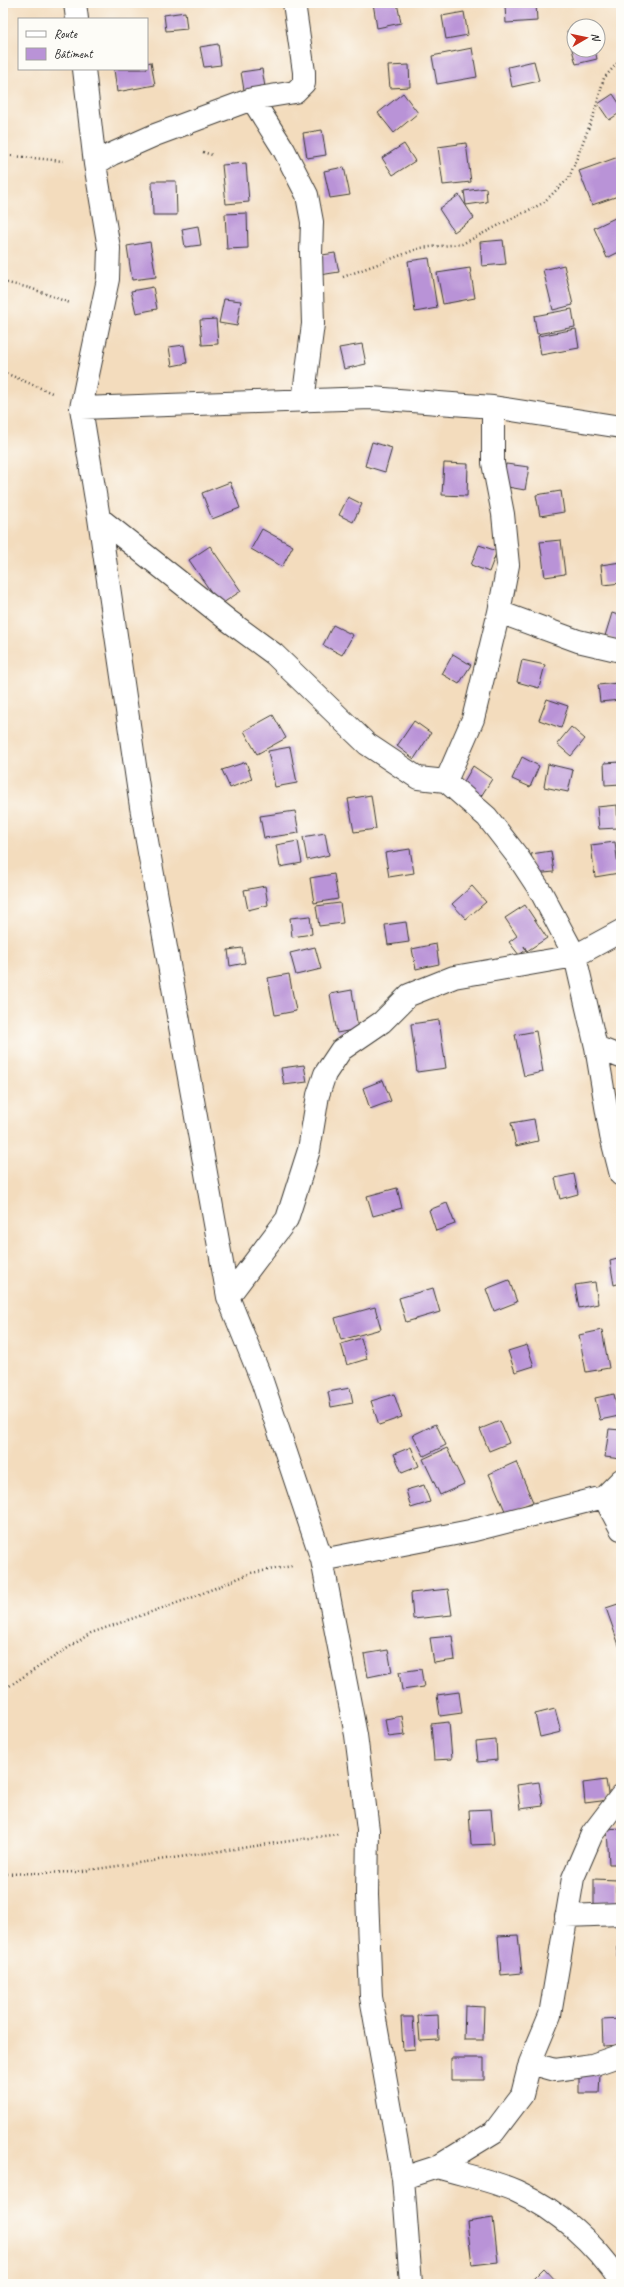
<svg xmlns="http://www.w3.org/2000/svg" width="624" height="2287" font-family="Caveat,sans-serif">
<style>
.building{fill:#b993d7}
.lines{fill:none;stroke-linecap:round;stroke-linejoin:round}
.minor-casing{stroke:#3c3934;stroke-width:24}
.path{stroke:#3c3934;stroke-width:2.5;stroke-dasharray:1 3;stroke-linecap:butt}
.minor{stroke:#fff;stroke-width:22}
</style>
<rect width="100%" height="100%" fill="#fdfcf7"/>
<filter id="ink" filterUnits="userSpaceOnUse"><feTurbulence type="fractalNoise" baseFrequency=".025" numOctaves="2"/><feDisplacementMap in="SourceGraphic" scale="8" xChannelSelector="R" yChannelSelector="G"/><feConvolveMatrix kernelMatrix="1 2 1 2 8 2 1 2 1" color-interpolation-filters="sRGB"/></filter>
<filter id="wash" filterUnits="userSpaceOnUse"><feTurbulence type="fractalNoise" baseFrequency=".012" numOctaves="4" result="noise"/><feDisplacementMap in="SourceGraphic" scale="16" xChannelSelector="R" yChannelSelector="G"/><feGaussianBlur stdDeviation="0.9" result="paint"/><feColorMatrix in="noise" values="0 0 0 0 0 0 0 0 0 0 0 0 0 0 0 0 0 1.4 0 .05"/><feComposite in="paint" operator="in"/></filter>
<g filter="url(#wash)">
<rect width="100%" height="100%" fill="#f3dcbd"/>
<g id="blocks">
<path class="building" d="M373,3H397L401,23L377,28Z
M536,3L537,21L506,23L505,5Z
M185,12L187,29L166,31L164,15Z
M464,12L468,35L446,39L442,16Z
M574,29V50H595L597,59L576,64L567,31Z
M218,44L221,65L204,67L200,47Z
M472,48L477,77L437,84L432,56Z
M534,61L539,81L512,87L508,67Z
M151,62L155,85L117,92L114,69H147V63Z
M409,65L410,87L390,88L388,66Z
M262,69L265,87L244,90L241,72Z
M403,93L418,113L394,133L378,113Z
M613,94L621,106V112L609,120L598,104Z
M322,130L326,155L307,158L303,133Z
M466,143L471,182L443,185L438,147Z
M404,144L415,161L393,175L382,158Z
M621,156V195L592,205L579,171Z
M246,163L249,202L226,204L222,165Z
M344,167L350,195L330,198L324,171Z
M152,181H176L177,215H153Z
M486,188L487,202L466,205L464,191Z
M459,195L474,218L454,232L439,209Z
M247,213L248,248L227,249L225,214Z
M617,217L621,226V251L607,258L594,228Z
M198,226L201,245L185,247L182,229Z
M503,240L506,264L482,266L480,242Z
M150,242L156,277L132,280L127,246Z
M335,253L339,272L320,275L316,256Z
M429,258L437,308L415,312L408,261Z
M564,265L573,305L553,310L543,270Z
M470,268L475,298L443,304L437,273Z
M153,287L157,309L136,313L131,291Z
M224,299L241,301L237,326L219,323Z
M572,309L575,327L537,334L534,316Z
M216,319L218,344L202,345L200,320Z
M576,329L579,348L541,355L538,336Z
M362,344L366,364L344,369L339,348Z
M184,345L187,363L172,366L169,347Z
M372,442L392,448L385,472L365,466Z
M444,463L468,464L467,496L442,495Z
M506,464L529,467L525,490L502,486Z
M230,482L240,508L212,519L202,493Z
M561,491L564,512L540,516L536,495Z
M348,497L362,504L353,522L339,515Z
M262,529L293,546L282,567L251,549Z
M561,540L565,574L545,577L540,542Z
M479,545L497,551L489,572L471,565Z
M210,546L241,591L220,605L189,560Z
M621,562V583L603,585L601,565Z
M612,613L621,616V641L605,636Z
M333,625L353,635L342,655L323,645Z
M453,654L471,665L459,684L442,674Z
M522,660L545,665L539,688L517,682Z
M618,683L620,700L600,702L598,685Z
M547,699L568,706L561,728L539,720Z
M273,715L286,738L257,754L244,731Z
M414,721L431,733L414,759L397,746Z
M571,727L585,739L571,756L557,744Z
M290,747L297,783L275,787L268,751Z
M522,757L539,766L530,787L512,779Z
M246,762L252,779L230,788L222,770Z
M621,762V784L605,785L604,763Z
M548,764L573,770L568,792L544,787Z
M473,766L492,779L478,801L459,790Z
M371,795L376,829L354,832L348,799Z
M617,805L618,828L599,829L597,807Z
M295,811L299,833L264,838L260,816Z
M325,833L329,855L307,860L303,837Z
M298,841L302,863L280,867L276,845Z
M615,842L619,873L595,877L591,845Z
M410,849L414,873L389,877L385,853Z
M551,851L554,872L534,874L531,854Z
M334,874L338,899L314,903L310,878Z
M265,886L268,905L248,910L244,890Z
M472,886L486,902L466,919L452,904Z
M340,903L343,923L319,926L316,906Z
M525,905L547,938L527,951L524,946L526,950L519,955L509,942L517,936L505,918Z
M310,916L312,934L292,937L290,918Z
M406,922L409,942L388,945L385,925Z
M436,944L439,964L416,969L412,949Z
M315,947L321,969L296,975L290,953Z
M242,948L245,963L230,966L228,950Z
M289,974L296,1011L275,1015L268,978Z
M352,990L358,1029L337,1033L330,994Z
M439,1020L446,1068L417,1072L411,1024Z
M536,1031L543,1072L524,1076L515,1035Z
M304,1065L307,1082L284,1085L281,1068Z
M383,1080L391,1101L370,1109L363,1088Z
M534,1119L538,1141L516,1146L511,1123Z
M574,1174L578,1194L560,1199L555,1178Z
M397,1188L402,1208L373,1216L367,1196Z
M447,1203L455,1224L436,1231L429,1210Z
M621,1258V1283L614,1285L610,1261Z
M509,1280L517,1302L494,1311L486,1289Z
M595,1282L598,1304L579,1308L575,1285Z
M433,1288L440,1312L406,1322L399,1298Z
M375,1307L381,1329L341,1340L335,1318Z
M602,1330L609,1368L586,1372L579,1335Z
M361,1338L367,1359L347,1365L341,1344Z
M527,1345L534,1366L515,1372L508,1351Z
M350,1388L353,1403L331,1407L328,1392Z
M394,1394L402,1417L379,1425L371,1401Z
M614,1394L619,1416L600,1420L595,1398Z
M500,1421L509,1443L489,1451L480,1429Z
M436,1424L446,1445L424,1456L413,1435Z
M609,1429L621,1430V1459L605,1457Z
M411,1447L419,1466L402,1473L394,1454Z
M447,1448L464,1484L440,1495L423,1459Z
M516,1462L533,1502L506,1513L489,1474Z
M424,1485L430,1502L411,1508L406,1490Z
M448,1589L452,1615L413,1619L411,1593Z
M621,1603V1651L606,1608Z
M452,1636L455,1660L434,1663L430,1638Z
M388,1650L392,1672L368,1677L364,1654Z
M421,1669L424,1687L402,1690L399,1672Z
M459,1692L462,1713L440,1716L437,1695Z
M555,1709L561,1732L540,1737L535,1714Z
M402,1716L405,1735L388,1737L385,1719Z
M449,1722L452,1759L434,1760L431,1724Z
M496,1740L497,1760L478,1762L476,1742Z
M606,1780L609,1800L585,1803L583,1783Z
M539,1782L543,1806L520,1809L517,1785Z
M491,1809L494,1844L471,1845L469,1810Z
M621,1828V1864H609L607,1829Z
M594,1879L617,1880V1906L594,1905Z
M518,1935L522,1973L501,1975L498,1936Z
M618,1935H621V1956H617Z
M465,2006L484,2007L483,2040H464Z
M438,2015L439,2040L420,2041L418,2016Z
M401,2017H413L415,2049L403,2050Z
M621,2019V2045L603,2046L602,2020Z
M451,2058H484V2080H451Z
M579,2073L600,2074L599,2093H579Z
M493,2218L498,2262L472,2265L467,2222Z
M544,2268L559,2284H528Z"/>
</g>
</g>
<g filter="url(#ink)">
<use href="#blocks" fill-opacity="0" stroke="#3c3934" stroke-width="1"/>
<g class="lines">
<g class="minor-casing">
<path id="minor" d="M75,3L77,19
M84,69L95,164L109,248L108,279L81,408L99,518L141,807L228,1297L262,1381L322,1560L356,1735L368,1830L367,1895L371,1997L403,2178L411,2284
M252,99L284,150L307,195L312,222L311,253L313,324L303,401
M95,164L112,154L155,135L252,99L295,92L304,83V72L294,3
M81,408L371,398L493,407L621,427
M99,518L229,621L274,654L367,744L418,778L446,781L487,817L518,857L541,892L575,956L596,1047L611,1136L621,1175
M499,612L578,641L621,651
M446,781L473,719L499,612L508,565L503,514L493,463V407
M596,1047L621,1057
M228,1297L287,1219L309,1150L318,1095L325,1074L341,1050L382,1022L409,995L454,977L575,956L621,931
M618,1494L604,1497L621,1529
M322,1560L470,1531L604,1497L621,1480
M566,1916L621,1914
M530,2063L555,2070L592,2065L621,2055
M437,2167C463,2175 492,2180 516,2191C559,2210 595,2244 621,2282
M403,2178L437,2167L494,2132L522,2095L530,2063L550,2015L573,1878L592,1834L621,1796"/>
</g>
<path class="path" d="M203,152L212,155
M3,155L63,161
M343,277L420,248L462,244L543,203L569,178L594,114L604,78L621,59
M3,282L30,288L70,303
M3,372L52,393
M3,1690L91,1633L191,1598L251,1573L292,1566
M3,1874L76,1872L338,1834"/>
<use href="#minor" class="minor"/>
</g>
</g>
<rect width="624" height="2287" fill="none" stroke="#fdfcf7" stroke-width="16"/>
<rect x="18" y="18" width="130" height="52" fill="#fdfcf7" stroke="#a3a29f"/>
<rect x="26" y="31" width="20" height="6" fill="#ffffff" stroke="#a3a29f"/>
<text x="54" y="38" font-size="12" fill="#1c1c1c">Route</text>
<rect x="26" y="48" width="20" height="12" fill="#b993d7" stroke="#a3a29f"/>
<text x="54" y="58" font-size="12" fill="#1c1c1c">Bâtiment</text>
<g transform="translate(586 38) rotate(81)"><circle r="19" fill="#fdfcf7" stroke="#a3a29f"/>
<path d="M0-3L7 15L0 10L-7 15Z" fill="#c8321e"/>
<text y="-6" font-size="11" font-weight="bold" text-anchor="middle" fill="#1c1c1c">N</text>
</g>
</svg>
